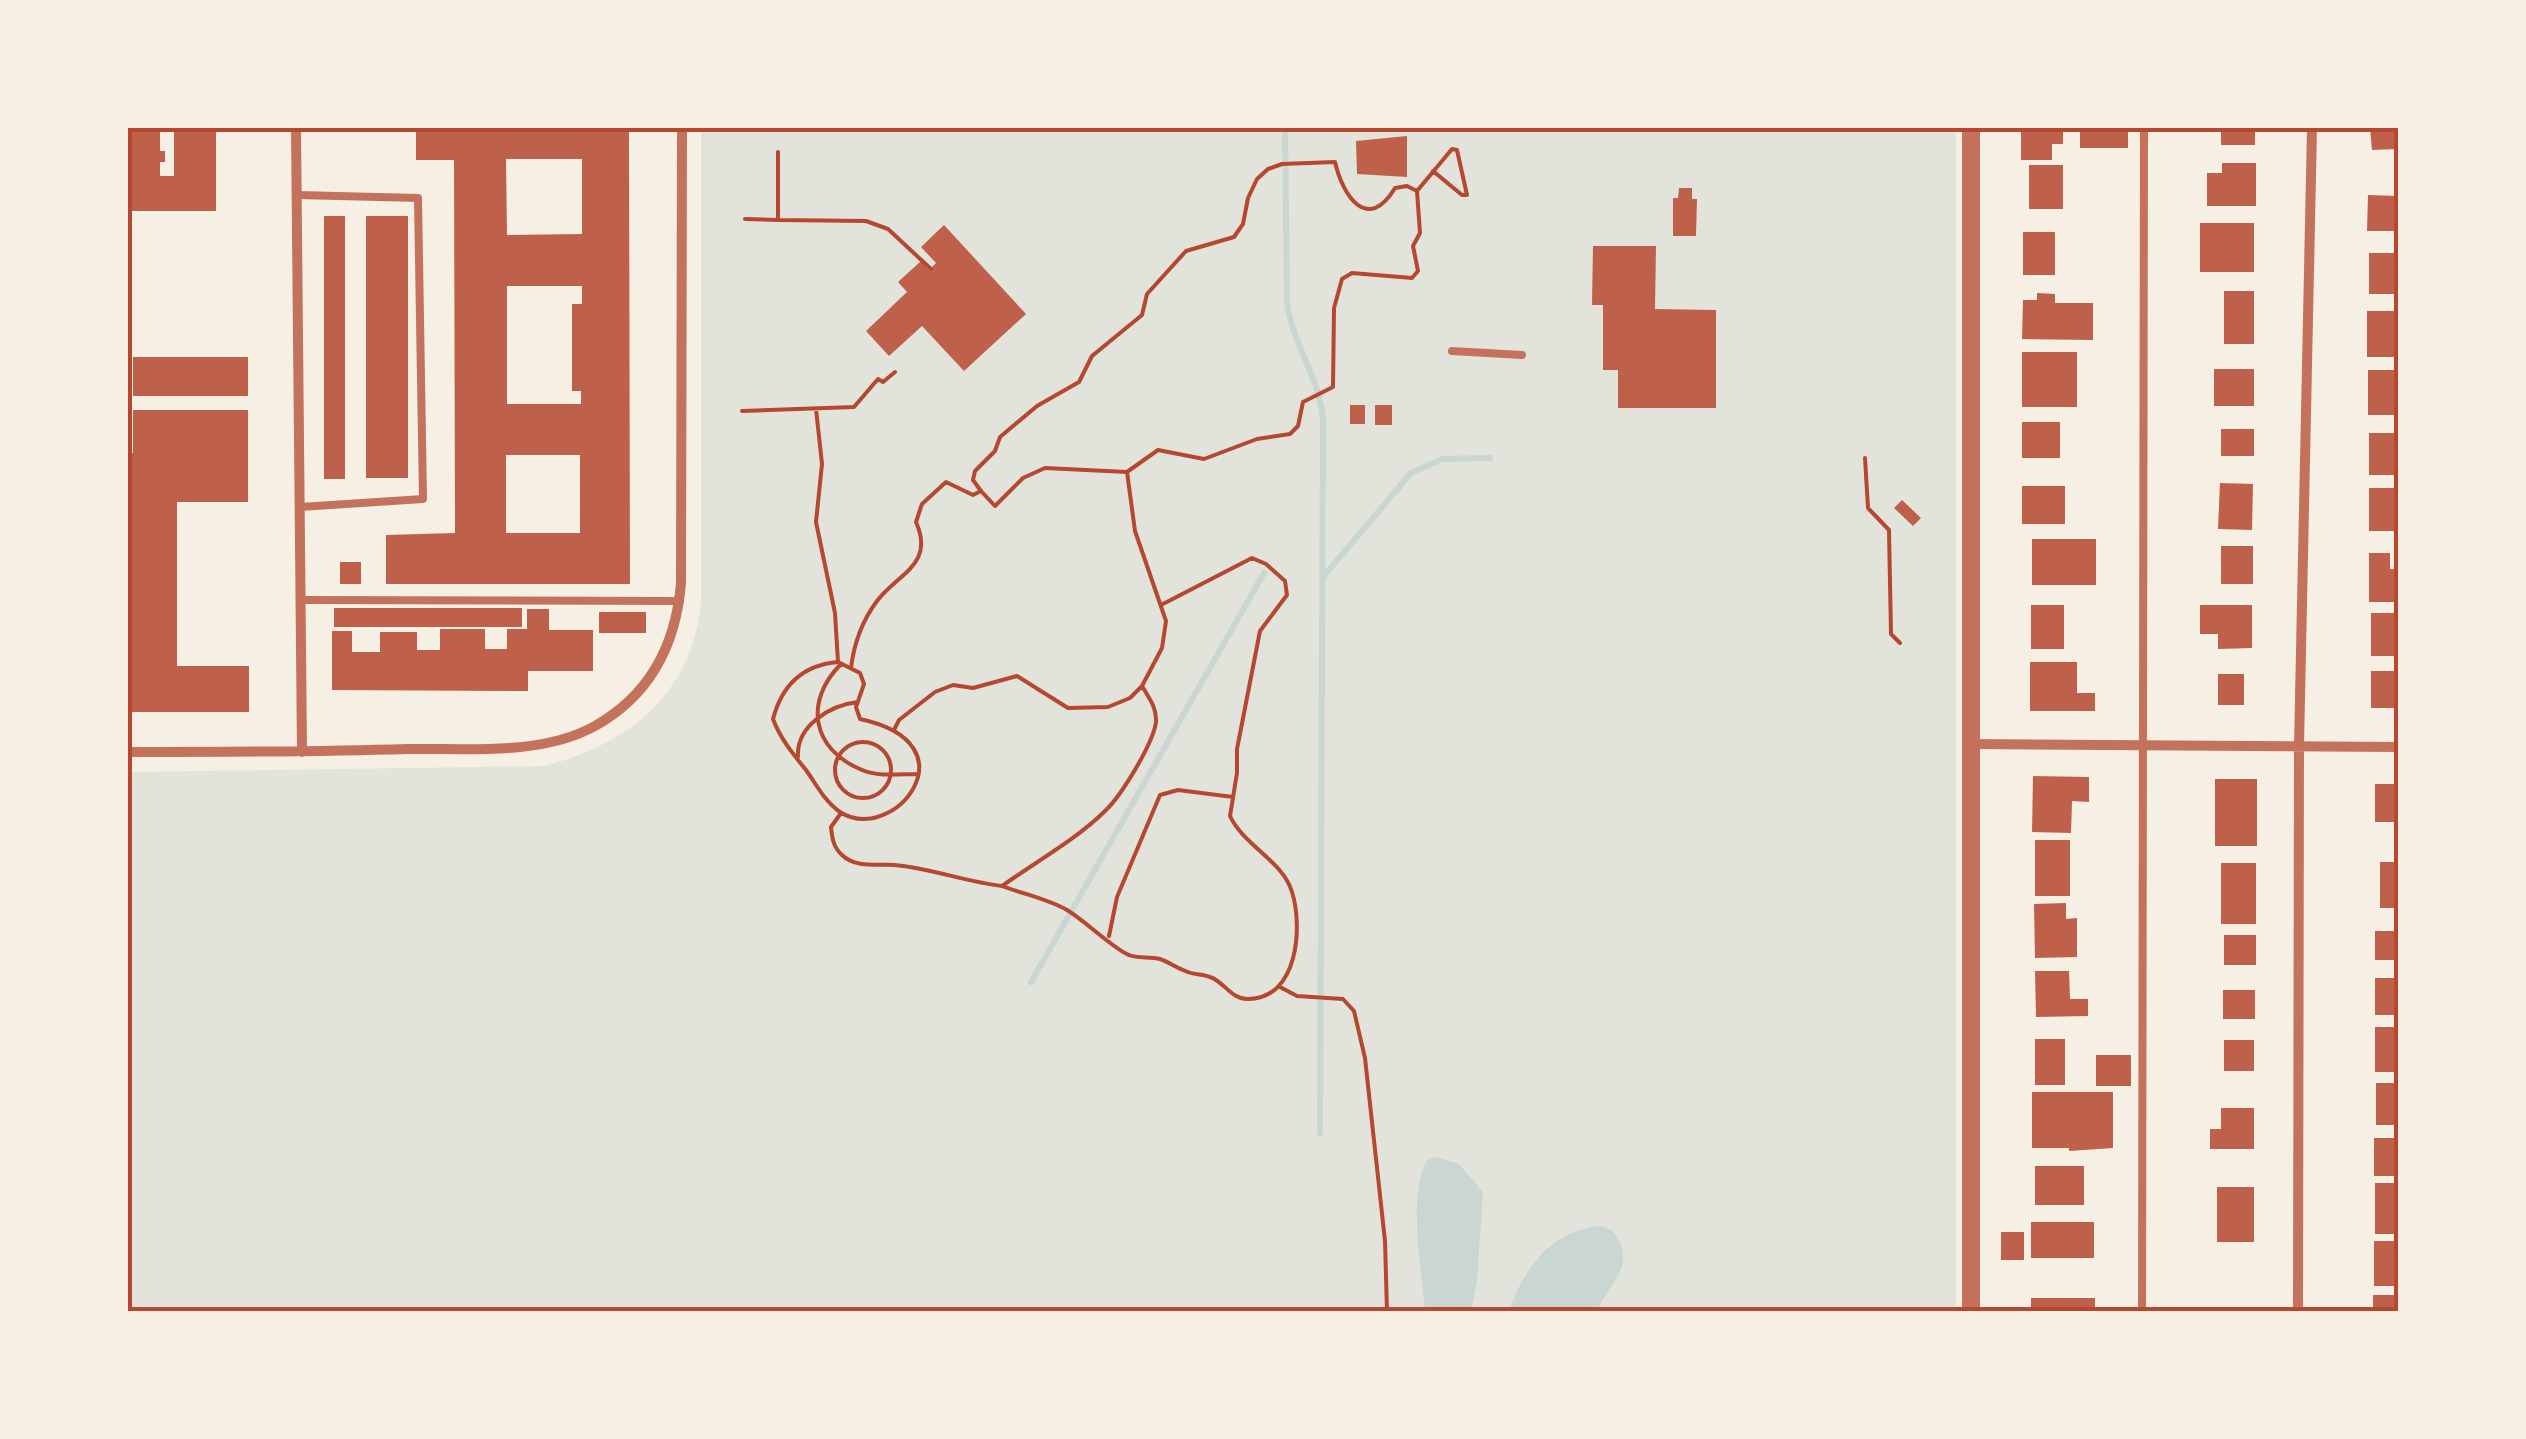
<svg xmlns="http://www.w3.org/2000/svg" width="2526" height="1439" font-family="Overpass,sans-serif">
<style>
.green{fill:#e2e4dc}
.water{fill:#c9d6d2}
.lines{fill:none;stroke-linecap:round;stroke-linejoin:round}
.stream{stroke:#c9d6d2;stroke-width:6}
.building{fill:#bf614a;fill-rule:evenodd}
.path{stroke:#b5482f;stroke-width:4}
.service{stroke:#c5725c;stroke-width:8}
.minor{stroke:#c5725c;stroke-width:10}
.tertiary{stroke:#c5725c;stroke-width:18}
.neatline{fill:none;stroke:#b5482f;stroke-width:4}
</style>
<rect width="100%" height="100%" fill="#f6efe4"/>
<path class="green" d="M701,128H1956V1311H128V772L544,766C628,744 689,697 701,606Z"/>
<path class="water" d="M1436,1157L1459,1164L1483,1192L1477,1281L1471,1311H1425C1422,1272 1407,1194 1427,1160Z
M1599,1226C1608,1227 1613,1230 1618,1239C1635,1267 1607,1286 1597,1311H1509C1524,1268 1551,1231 1599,1226Z"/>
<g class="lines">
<path class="stream" d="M1285,128L1287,302C1292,344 1320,377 1323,420L1320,1133
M1323,577L1411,473L1442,459L1490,458
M1031,982L1264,573"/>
</g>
<path class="building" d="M128,128H160V151H165V162H160V176H174V128H216V211H128Z
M416,128H629L630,584H386V535L455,533L454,160H416ZM506,159H582V234L507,235ZM507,286H582V304H572V391H581V404H507ZM506,455H580V533H506Z
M2021,128H2063V144H2052V160H2021Z
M2080,128H2128V148H2080Z
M2221,128H2255V145H2221Z
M2370,128H2398V149L2372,150Z
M1407,136V177L1357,174L1356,141Z
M2222,163H2256V206H2207V173H2222Z
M2029,165H2063V209H2029Z
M1679,188H1692V199H1697L1696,236H1673V198H1678Z
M2368,195L2398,196V231H2367Z
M324,216H345V479H324Z
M366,216H408V478H366Z
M2200,223H2254V272H2200Z
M944,225L1026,314L964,371L922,326L889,356L866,331L907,292L898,282L921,261L929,270L936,263L921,247Z
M2023,232H2055V275H2023Z
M1593,246H1656L1655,309L1716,310V408H1618V370H1603V305H1592Z
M2369,253H2398V294H2369Z
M2224,291H2254V344H2224Z
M2037,293L2055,294V303H2093V340L2022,339L2023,300H2037Z
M2367,311H2398V357H2367Z
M2022,352H2077V407H2022Z
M133,357H248V396H133Z
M2214,369H2254V406H2214Z
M2368,370H2398V415H2368Z
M1350,405H1365V424H1350Z
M1375,405H1392V425H1375Z
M133,410H248V502H177V666H249V712H130V453H133Z
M2022,422H2060V458H2022Z
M2221,429H2254V456H2221Z
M2369,433H2398V475H2369Z
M2220,483L2253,484L2252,530L2218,529Z
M2022,486H2065V524H2022Z
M2369,488H2398V531H2369Z
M1902,500L1921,518L1913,526L1894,508Z
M2032,539H2096V585H2032Z
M2221,546H2253V584H2221Z
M2369,553H2390V569H2398V602H2369Z
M340,562H361V584H340Z
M2031,605H2064V649H2031Z
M2200,605H2252V648L2218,649V634H2200Z
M334,608H522V627H334Z
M527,609H549V630H593V671H528V691L332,690V631H352V652H380V632H417V650H440V629H485V649H507V629H527Z
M599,612H646V633H599Z
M2371,613H2398V656H2371Z
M2030,662H2077V693H2095V711H2030Z
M2371,671H2398V708H2371Z
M2218,674H2244V705H2218Z
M2033,776L2089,777V802L2072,801L2071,833L2032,832Z
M2215,779H2257V846H2215Z
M2375,784H2398V822H2375Z
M2035,840H2070V896H2035Z
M2380,862H2398V908H2380Z
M2221,863H2256V924H2221Z
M2066,903V919L2077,918V957L2035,958L2034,904Z
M2375,931H2398V960H2375Z
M2224,935H2256V965H2224Z
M2035,971H2069L2070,999H2088V1016L2036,1017Z
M2375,978H2398V1015H2375Z
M2223,990H2255V1019H2223Z
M2375,1027H2398V1072H2375Z
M2035,1039H2065V1085H2035Z
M2224,1040H2254V1071H2224Z
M2096,1055H2131V1086H2096Z
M2376,1083H2398V1125H2376Z
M2032,1092H2113V1148L2069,1151V1148H2032Z
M2221,1108H2254V1149H2210V1129H2221Z
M2374,1138H2398V1176H2374Z
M2035,1166H2084V1205H2035Z
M2375,1183H2397L2398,1234H2375Z
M2217,1187H2254V1242H2217Z
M2031,1222H2094V1258H2031Z
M2001,1232H2024V1260H2001Z
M2374,1241H2398V1286H2374Z
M2373,1295H2398V1312H2373Z
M2031,1298H2095V1312H2031Z"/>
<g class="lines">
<path class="path" d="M778,152V220L866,221L888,229L931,269
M1417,191L1452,149L1457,150L1467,195H1462L1433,171
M745,219L778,220
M816,409L822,464L816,522L835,613L838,662
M742,411L854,407L878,379L883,382L895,372
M1865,458L1868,508L1889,530L1891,634L1900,643
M838,662L860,673L864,684L856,707L860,719C977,744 893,846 840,812C825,802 816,784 806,770C793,754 780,738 773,719C782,685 802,665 838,662Z
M841,664C804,701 811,749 862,770C878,777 901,774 917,774
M851,668C854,643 862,621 877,601C898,573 935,565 916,522L922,504L946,482L973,495L981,491L995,506L1023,478L1045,468L1127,472L1158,450L1204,459L1257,439L1290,434L1298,426L1303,402L1333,387L1334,308L1342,279L1352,273L1412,278L1418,271L1413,246L1420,233L1417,191L1407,186L1395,188C1368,233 1343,197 1335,162L1282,164L1268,169L1257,179L1248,198L1243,224L1234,237L1186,251L1147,294L1142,315L1092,356L1079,382L1037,406L1000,437L995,451L975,471L973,480L981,491
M895,728L899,720L935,692L953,685L973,688L1017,676L1068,708L1108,707L1130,698L1142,686L1162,648L1166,621L1135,531L1127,472
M835 770a28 28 0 1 1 56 0a28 28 0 1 1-56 0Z
M798,757C796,726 830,705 858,702
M841,813L831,827C832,837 833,847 842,855C855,868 877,864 894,865C931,868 966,882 1002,886C1034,863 1077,839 1105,811C1121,796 1153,744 1156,722C1157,708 1149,698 1142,686
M1002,886C1023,894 1048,899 1067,910C1084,920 1115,950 1129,955C1138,959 1150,956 1160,959C1169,962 1178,969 1188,972C1195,975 1203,974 1210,977C1225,982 1231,1000 1249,999C1298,998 1303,927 1292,892C1283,861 1244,846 1230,816L1237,773V749L1260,631L1287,595L1285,581L1266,564L1252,558L1161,605
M1109,936L1117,897L1160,795L1178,790L1233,797
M1280,987L1297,996L1343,999L1354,1011L1365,1058L1385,1241L1387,1312"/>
<path class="service" d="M297,195L418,198L423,499L300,507
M1452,351L1522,355
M300,600L680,601
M2142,1312L2144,128"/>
<path class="minor" d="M296,128L302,752
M1971,744L2398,747
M128,752C221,752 315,752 408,749C468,748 541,756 595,726C650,695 676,644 681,583L682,128
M2298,1312L2299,746L2312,128"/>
<path class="tertiary" d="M1971,128V1312"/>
</g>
<rect width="2526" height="1439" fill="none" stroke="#f6efe4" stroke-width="260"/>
<rect x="130" y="130" width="2266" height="1179" class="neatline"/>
</svg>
